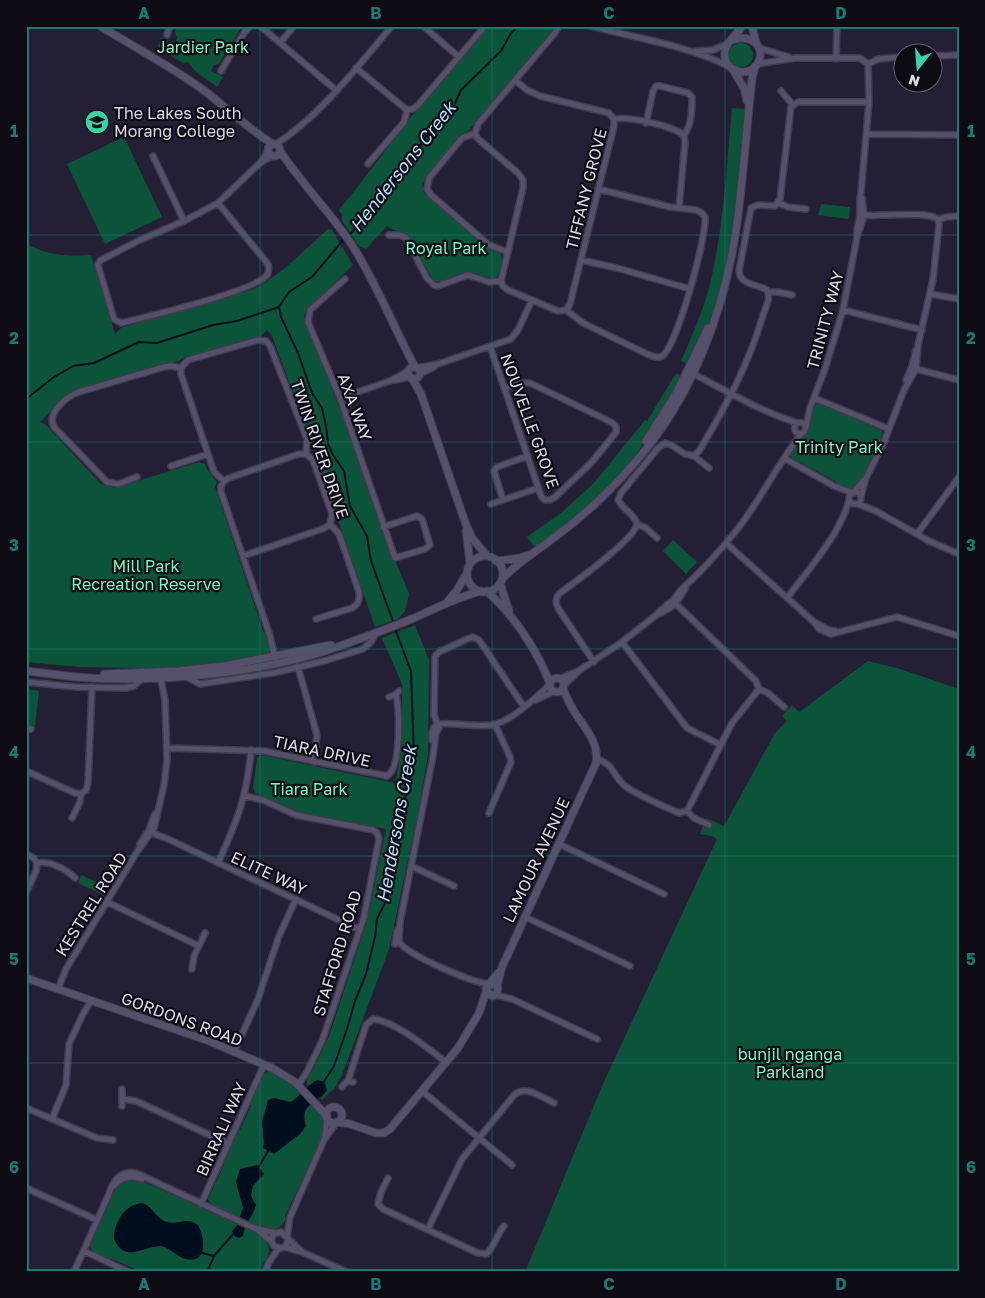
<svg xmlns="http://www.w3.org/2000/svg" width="985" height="1298" font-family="'Golos Text',sans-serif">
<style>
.green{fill:#0b5439}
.water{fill:#000d1c}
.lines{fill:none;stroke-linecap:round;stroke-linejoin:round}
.stream{stroke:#000d1c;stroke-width:2}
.street-casing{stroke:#413b4e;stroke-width:8}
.secondary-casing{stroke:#413b4e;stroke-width:9}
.street{stroke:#56506a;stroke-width:5}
.secondary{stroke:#56506a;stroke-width:7}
.grid{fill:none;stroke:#197b74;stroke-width:1;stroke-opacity:0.55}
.labels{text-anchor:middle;stroke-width:4.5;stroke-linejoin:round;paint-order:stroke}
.park-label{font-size:16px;fill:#7bf9c1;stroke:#0e0b15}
.poi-label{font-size:16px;fill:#dedbea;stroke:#0e0b15;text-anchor:start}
.street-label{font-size:16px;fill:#dedbea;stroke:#0e0b15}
.water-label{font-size:18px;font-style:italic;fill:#b7dcf8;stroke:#0e0b15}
.neatline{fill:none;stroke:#197b74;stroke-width:2}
.grid-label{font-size:16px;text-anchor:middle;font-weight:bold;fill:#197b74}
</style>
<rect width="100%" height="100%" fill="#251f36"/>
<path class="green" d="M176,26H242L219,64L214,65L211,71L223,77L217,87L196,72L188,62L183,63L158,48L161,37L175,46L177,37L175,33Z
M489,26H556L469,130L462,134L422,185L424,193L487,248L501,254C503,261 501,274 495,278C486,279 478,272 468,272C456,272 446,283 434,281L406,234C399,230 393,231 387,226L366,249L359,246L342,221V215L339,210C360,184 379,159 399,133C405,126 409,117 416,112Z
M729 55a12 12 0 1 1 24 0a12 12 0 1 1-24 0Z
M732,108L746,109C740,166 737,224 723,280C716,310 702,337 689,365L681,361C693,333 706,305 712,275C724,220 727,163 732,108Z
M124,137L162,217L105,244L67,164Z
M821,204L850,207L849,219L818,215Z
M328,229L332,230L353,265L307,309L304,316L342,415L391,557L396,562L409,594L405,611L398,619L375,627L309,435L272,336L267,330L261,336L183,358L177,362L167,363L78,389L70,393L40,422L46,425L101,484L115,488L199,462L205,464L208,471L217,482L215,487L263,631C268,635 271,647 269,654L238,662L157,670L143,668L80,667L26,662V244C48,255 67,257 91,255L115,334L121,328L254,289C282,274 304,250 328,229Z
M676,373L683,377C668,402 654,429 637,453C610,491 572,521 536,549L527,537L562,512L594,483L645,420L647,421Z
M817,404H823L882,431C883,444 862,481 852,490L837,485L835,481L800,462L794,461L791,456C792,451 796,443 800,438C803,435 807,435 808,430C810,421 809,410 817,404Z
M673,540L697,562L686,574L663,551Z
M415,625L429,660L428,754L418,813L389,949L342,1075L334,1089L322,1100L307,1085V1080L315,1066L329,1036L367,921L386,829L300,812L255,793L253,787L257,758L261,755L395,783L402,749V684L382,638Z
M868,661L897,668L959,689V1272H525L602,1086L717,839L712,836L700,834L706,818L724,826L775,733L787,721L782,716L792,705L799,712Z
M26,689L39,691L35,726L26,725Z
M81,875L108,887L103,895L78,883Z
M269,1071L278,1075L294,1085L298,1090L300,1096L309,1105L315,1107L321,1113L324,1122L322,1138L285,1216L286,1219C281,1228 275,1231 265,1229L212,1205L208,1199L224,1165L223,1163L238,1130H240L251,1106L250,1102L263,1074Z
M130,1179L140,1180L259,1234C269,1242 271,1249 267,1260L264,1262L259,1272H142L112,1259L109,1260L93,1252L90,1246L91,1242L116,1188L121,1182Z"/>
<path class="water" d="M318,1080L324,1082L327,1090L321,1098L319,1097C308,1106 301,1110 306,1126L300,1134L274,1154L263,1148L264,1142L262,1122L268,1100L274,1098L291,1102C300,1096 310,1082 318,1080Z
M257,1165L264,1174L253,1186L251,1196L256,1205C253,1216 245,1223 243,1236L239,1238L234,1236L232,1231L237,1225L243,1208L236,1182L240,1169Z
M142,1203C153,1206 156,1219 167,1222C179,1225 186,1216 198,1225C205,1237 208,1264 186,1259C177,1257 170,1248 161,1246C143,1246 125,1264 114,1239C114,1222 124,1205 142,1203Z"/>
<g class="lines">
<path class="stream" d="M349,235L354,230L362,214L387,193L401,168L413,156L425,138L431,126L445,119L452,110L461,90L501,51L511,33L519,26
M345,238L312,277L289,292L279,307L281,317L298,353L312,393L322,408L326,426L328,444L333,455L344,471L350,506L367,536L371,561L394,624
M26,399L54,377L73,366L94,363L139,342L157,343L213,325L237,321L279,307
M323,1083L334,1066L347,1029L355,1001L366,974L375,937L377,919L387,899L394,858V845L404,809L407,786L412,771L414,755L411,671L395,629
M258,1168L268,1151
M202,1253L214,1256
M207,1272L214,1256L234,1233"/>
<g class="street-casing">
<path id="street" d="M260,26L337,91
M423,26L459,57
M590,26C636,38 685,45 728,66
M167,35L170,26
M280,43L294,26
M759,48L789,57
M696,51L713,50L727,44
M932,56L959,55
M836,59L837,26
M757,64L795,58H860L868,64L869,102L861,192C859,200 860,205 860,213C860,221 856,226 857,237
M868,64L878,59L902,57
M356,68L407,110
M221,71L244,33L250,26
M515,80L527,90L540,96L609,113L614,119V126L570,304L566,310
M781,91L793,105
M614,119C629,116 672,126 684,135L685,143L679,208
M646,123L653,91L656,86H660L688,93L692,97C692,110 692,124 684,135
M475,133L462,138L429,178L427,189L431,195L489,245L508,252
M867,134L959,135
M276,144C320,116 358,66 392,26
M153,156L184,221
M262,161L268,151
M368,164L404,122L407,110L413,109L418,105L485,26
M218,203L268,264C269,268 269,272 267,275C255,291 146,317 121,323L114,319L99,269L98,264L101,260L138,241L184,221L218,203L260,163L272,156
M779,203L788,207L806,209
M860,213C868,217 874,215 883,215C897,215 927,212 938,219L939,225L933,279L918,345L916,369L904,390L884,442L866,478L861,496
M938,220L946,217L959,216
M389,235H400L406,238L427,278L434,285L438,286L468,275L489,282L501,281
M581,260L617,268L690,289
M345,279L310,310L308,322L340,398L395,558L425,549L430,545L422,519L417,516L383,527
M501,281L503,286L508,290L558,311L566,310L583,323L647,354C652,356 657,359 662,356C677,347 707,236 705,217L702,213L696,210L670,207L598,189
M501,281L523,188V180L518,173L477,138L475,133L478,124L554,34L559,26
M769,292H778L792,295
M930,294L959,299
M843,310L922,330
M490,346L541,496L545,500H550L555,497L591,463L613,436L616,432V426L611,422L530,383H522L504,388
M912,366L916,369L959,380
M181,368V374L214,472L224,481L221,486V492L270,636L275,658
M417,368L438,364L511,339L518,330L532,300
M690,372C725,390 759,411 798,423
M420,374L434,367
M395,380L410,377
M906,380L912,366L916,350
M340,398L390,381L408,371
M814,398L889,429
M794.5 428a5.5 5.5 0 1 1 11 0a5.5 5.5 0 1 1-11 0Z
M806,427L810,408L825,369L843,310L857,237L864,216L862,198
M306,454L313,460L332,514L330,524
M528,456L497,467L494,471L503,500L538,488
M694,456L699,451C725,408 749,364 763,315C766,307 771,298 767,290C757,284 740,285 739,271L751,208L758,205L775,206L780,199L791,107L798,102H869
M784,458L834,486L853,493
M171,466L208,454
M137,477L118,484L107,482L54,427C46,413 67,396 79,392L164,367L171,366L181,368L188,360L258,340L266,341L270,346L307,439L306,454
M224,481L229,478L299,454H306
M849 498a6 6 0 1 1 12 0a6 6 0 1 1-12 0Z
M853,493L864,480
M491,504L503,500
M858,504L876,511L929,541L959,554
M917,534L959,477
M657,538L646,528L637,524C635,514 623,510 618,500L621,493L658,448L665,443L671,445L685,454L694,456L709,468
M726,543L814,622L829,630L835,631
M243,556L325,528L330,524
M787,598C808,570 840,535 849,500
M674,602L756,681L759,689L768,693L784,707
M655,616C661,609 665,607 672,601C676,598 678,593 681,590C701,572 719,552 736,531C761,500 777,464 802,433
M316,619L352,608C359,604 360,599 359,592L339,534L330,524
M814,622L819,629L831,634L897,617L959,636
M622,642L687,728L721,745
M594,662L558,608C555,602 555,598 560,593C575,582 634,540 637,524
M298,667L317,735L314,762
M184,676L200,684L273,673L324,661L363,649L371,642L376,633
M559,679L578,671
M26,682L76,687L126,688L134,686L143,678
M563,686L580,670L622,642L655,616L675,605L685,589
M389,697L395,695L399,691
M536,700L555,691
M26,728L31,729
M439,728L434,715L435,656L439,652L467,639L473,637L479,640L524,707
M432,740V733L434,727L441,724C458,723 475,727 492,725C510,722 537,697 550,684
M168,748L264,751L387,776C402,767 399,710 396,694
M597,759C615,765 612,775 625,786C637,795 665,807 679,813L687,811L694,818L709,825
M26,771L75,793L81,794L86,790L88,783L92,687
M245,796L263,800L296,815L373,830L377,833L379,839L364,917L322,1041L306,1074L298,1085
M687,811L732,723L759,689
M489,813L511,762L510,757L495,724
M72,818L80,802L81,794
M149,830L157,835L168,839L360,930
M140,844L149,830L155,814
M559,844L664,894
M26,854L34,858L37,863C49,860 66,869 75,878
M218,863C237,821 247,797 251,750
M411,866L454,886
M26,893L36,871L37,863
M107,902L199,946L194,956L192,969
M525,917L630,966
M399,942L400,922L433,756L436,733L439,728
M399,942C409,956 471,982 489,984
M395,944L397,930
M199,946L205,933
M58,989L66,969L137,852L154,828L164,785L167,760L165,700L161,680L163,675
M495,995L512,999L597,1039
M234,1052L258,999L279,936L296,899
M348,1081L366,1025L373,1019C397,1022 427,1048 446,1062
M342,1087L347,1081L353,1082
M122,1089V1106
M422,1091L512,1165
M122,1099L136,1101L229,1144
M26,1108L97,1138L113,1140
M52,1119L66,1085L69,1044L83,1014L91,1001
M325,1137L327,1118
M388,1178L381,1192L378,1204L383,1209L478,1253L486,1254C494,1248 497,1234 504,1226
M114,1186C121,1177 131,1175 142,1179
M26,1188L97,1220
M108,1197C112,1182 119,1170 136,1173L254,1228L275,1233
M201,1204L264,1065
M428,1229L462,1159L515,1094C527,1085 543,1098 554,1103
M258,1230L271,1241
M287,1237L290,1217L324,1140L336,1123
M288,1239L286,1246L281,1248L274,1246L271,1241L273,1234L281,1232L302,1252
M284,1247L302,1252L347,1272
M84,1251L129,1272
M74,1272L108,1196
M265,1272L269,1262L279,1248"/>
</g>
<g class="secondary-casing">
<path id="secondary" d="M100,26C134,47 170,66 202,89C226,107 248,129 273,144
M752,26L756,43
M729,42C745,31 768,44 758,63C749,80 721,71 725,51C727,41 737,35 742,26
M733,70L744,88L747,101
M268 150a6 6 0 1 1 12 0a6 6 0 1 1-12 0Z
M280,151C302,184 330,212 352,245C377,284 393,326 415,367
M408 373a6 6 0 1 1 12 0a6 6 0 1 1-12 0Z
M412,378L421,394L465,522L472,538L487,556
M646,441L677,392L708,328
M466,531L470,563
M467 574a18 18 0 1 1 36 0a18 18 0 1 1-36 0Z
M496,561L520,558L528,555
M502,579C517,563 537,551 555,537C585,515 613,488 637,460C691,398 722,317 735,237C743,185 746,132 752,79L755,66
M500,583L509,611
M487,591C514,616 536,649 550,683
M448,601L457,590L467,573
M26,671C47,673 69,677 90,678C167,682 268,672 340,646C365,637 390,628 414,618C436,608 458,597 481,591
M104,674L179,671L224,666L331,645
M550 685a7 7 0 1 1 14 0a7 7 0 1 1-14 0Z
M26,978L209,1041L272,1068L295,1082L327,1116
M490,984L496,985L498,988L497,993L493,996L488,994L486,988L498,973
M497,986L502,967L596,763C600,740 581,725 571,706C568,700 565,694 563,688
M326 1115a8 8 0 1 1 16 0a8 8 0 1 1-16 0Z
M337,1122L350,1124L376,1133H384L390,1129L458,1048L479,1013L486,992"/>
</g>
<use href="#street" class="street"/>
<use href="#secondary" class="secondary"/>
</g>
<path class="grid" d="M260,26V1272M492,26V1272M725,26V1272M26,235H959M26,442H959M26,649H959M26,856H959M26,1063H959"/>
<defs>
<g id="school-disc" transform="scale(1.25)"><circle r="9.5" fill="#39d4a5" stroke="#0e0b15"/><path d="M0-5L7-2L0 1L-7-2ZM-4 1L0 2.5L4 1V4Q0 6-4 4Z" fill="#111"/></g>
</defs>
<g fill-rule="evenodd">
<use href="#school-disc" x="97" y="122"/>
</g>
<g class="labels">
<g class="park-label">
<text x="203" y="53">Jardier Park</text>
<text x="446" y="254">Royal Park</text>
<text x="839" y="453">Trinity Park</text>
<text x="146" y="572">Mill Park<tspan x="146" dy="18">Recreation Reserve</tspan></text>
<text x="309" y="795">Tiara Park</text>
<text x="790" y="1060">bunjil nganga<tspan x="790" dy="18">Parkland</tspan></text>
</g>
<g class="poi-label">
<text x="114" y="119">The Lakes South<tspan x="114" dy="18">Morang College</tspan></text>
</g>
<g class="street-label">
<text transform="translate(586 189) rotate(-76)" y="6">TIFFANY GROVE</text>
<text transform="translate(825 320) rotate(-75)" y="6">TRINITY WAY</text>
<text transform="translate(355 407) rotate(70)" y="6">AXA WAY</text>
<text transform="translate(530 421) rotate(70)" y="6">NOUVELLE GROVE</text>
<text transform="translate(320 449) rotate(71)" y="6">TWIN RIVER DRIVE</text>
<text transform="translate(322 751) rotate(12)" y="6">TIARA DRIVE</text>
<text transform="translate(536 860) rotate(-65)" y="6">LAMOUR AVENUE</text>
<text transform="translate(269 873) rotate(25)" y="6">ELITE WAY</text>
<text transform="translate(91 904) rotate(-58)" y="6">KESTREL ROAD</text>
<text transform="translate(337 953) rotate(-73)" y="6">STAFFORD ROAD</text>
<text transform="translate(182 1019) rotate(20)" y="6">GORDONS ROAD</text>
<text transform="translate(221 1129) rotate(-66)" y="6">BIRRALI WAY</text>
</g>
<g class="water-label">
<text transform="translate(403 167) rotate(-52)" y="6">Hendersons Creek</text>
<text transform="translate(397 824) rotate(-80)" y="6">Hendersons Creek</text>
</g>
</g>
<rect width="985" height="1298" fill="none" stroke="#0e0b15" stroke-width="55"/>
<g transform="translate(918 68) rotate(197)"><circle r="24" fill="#0e0b15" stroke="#615e6a"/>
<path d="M0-4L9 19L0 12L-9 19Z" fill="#39d4a5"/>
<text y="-8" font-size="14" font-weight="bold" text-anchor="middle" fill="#dedbea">N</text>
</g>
<rect x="28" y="28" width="930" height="1242" class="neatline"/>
<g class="grid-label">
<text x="144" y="19">A</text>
<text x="376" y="19">B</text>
<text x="609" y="19">C</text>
<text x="841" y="19">D</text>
<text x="14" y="137">1</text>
<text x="971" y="137">1</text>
<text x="14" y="344">2</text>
<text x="971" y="344">2</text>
<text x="14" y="551">3</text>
<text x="971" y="551">3</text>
<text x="14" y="758">4</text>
<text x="971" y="758">4</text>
<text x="14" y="965">5</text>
<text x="971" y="965">5</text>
<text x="14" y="1173">6</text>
<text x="971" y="1173">6</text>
<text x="144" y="1290">A</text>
<text x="376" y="1290">B</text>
<text x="609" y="1290">C</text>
<text x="841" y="1290">D</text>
</g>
</svg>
